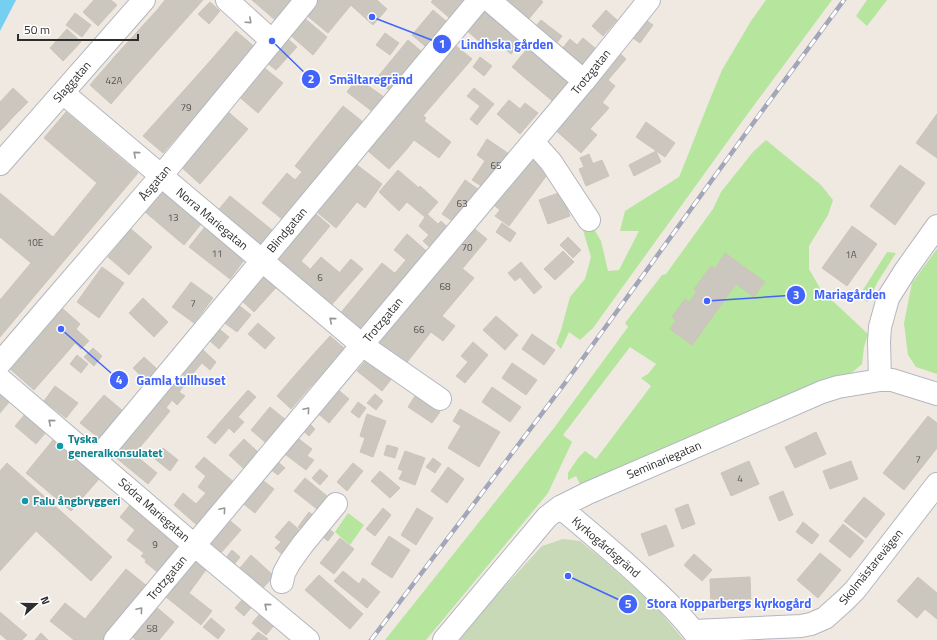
<svg xmlns="http://www.w3.org/2000/svg" width="937" height="640" font-family="'Titillium Web',sans-serif">
<style>
.green{fill:#b6e59e}
.cemetery{fill:#c8d9b8}
.water{fill:#75cff0}
.building{fill:#cbc7bf;stroke:#cbc5ba}
.lines{fill:none;stroke-linecap:round;stroke-linejoin:round}
.minor-casing{stroke:#b4b7c1;stroke-width:24}
.minor{stroke:#fff;stroke-width:22}
.rail-casing{stroke:#a3a6b8;stroke-width:4.5}
.rail{stroke:#fff;stroke-width:3;stroke-dasharray:9;stroke-linecap:butt}
.oneway{stroke:#969696}
.culture-dot{fill:#0f9aa8;stroke:#fff;stroke-width:1.5}
.labels{text-anchor:middle;stroke-width:3;stroke-linejoin:round;paint-order:stroke}
.number-label{font-size:10px;fill:#555452}
.street-label{font-size:12px;fill:#2e2e2e;stroke:#fff}
.culture-label{font-size:12px;font-weight:bold;fill:#0d838f;stroke:#fff;text-anchor:start}
.leader{fill:none;stroke:#4264fb;stroke-width:1.5}
.callout-dot{fill:#4264fb;stroke:#fff;stroke-width:1.5}
.mark-label{font-size:12px;text-anchor:middle;font-weight:bold;fill:#fff}
.callout-label{font-size:13px;text-anchor:middle;font-weight:bold;fill:#4264fb;stroke:#fff;stroke-width:3;stroke-linejoin:round;paint-order:stroke}
</style>
<rect width="100%" height="100%" fill="#efe9e1"/>
<path class="green" d="M766,0H832L746,116L593,328L580,340L569,332L561,349L556,343L561,330L570,297L585,279L591,257L583,230L590,222L601,241L608,271L619,270L639,231H620L625,211L679,177L686,160L708,104L722,70L751,21Z
M867,0H887L867,26L856,16Z
M766,140L821,185L833,200L828,215L809,246V269L821,290L868,334L864,347L862,364L854,371L841,378L582,488L576,476L568,480V473L578,458L585,451L596,459L651,386L641,378L648,374L656,364L630,347L563,435L572,442L548,493L426,640H385L554,428L628,327L625,323L662,275L666,274L713,209L721,192L753,152Z
M937,249V374L916,367L908,355L904,323L912,283Z
M887,252L896,253L877,283L868,302L864,300L861,293Z
M348,513L364,525L350,545L335,532Z"/>
<path class="cemetery" d="M563,539L580,541L601,558L655,606L684,640H458L497,595L542,546Z"/>
<path class="water" d="M0,0H16L0,31Z"/>
<path class="building" d="M94,0H111L117,5L98,26L83,12Z
M165,0H203L178,28L157,10Z
M252,0H292L275,20Z
M317,0H345L351,5L328,33L305,14Z
M345,0H377L387,9L373,25Z
M433,0H466L451,19L431,2Z
M502,0H541L543,2L527,21Z
M210,2L220,11L209,24L198,14Z
M485,5L525,38L511,54L495,41L488,49L465,29Z
M157,10L178,28L137,74L116,55Z
M433,10L446,21L425,46L412,35Z
M606,10L617,20L603,36L592,26Z
M75,13L91,25L82,37L66,25Z
M303,17L327,37L313,55L289,34Z
M643,18L653,25L640,43L630,36Z
M541,20L550,27L544,35L535,27Z
M550,27L562,36L556,44L544,35Z
M67,29L81,42L63,61L50,48Z
M236,31L256,48L230,76L211,60Z
M385,33L399,43L390,55L376,45Z
M287,38L297,47L276,70L266,62Z
M583,38L595,48L582,65L562,49L570,39L577,45Z
M408,40L421,51L389,90L376,79Z
M532,43L576,80L556,104L512,67Z
M455,45L472,59L423,116L406,101Z
M616,50L626,59L608,80L615,86L602,103L584,88Z
M116,55L137,74L111,104L90,85Z
M480,57L492,66L484,76L473,67Z
M211,60L230,76L163,153L143,136Z
M262,66L283,83L258,113L237,95Z
M357,78L384,97L373,112L347,92Z
M13,88L28,102L13,117L0,104V102Z
M474,88L494,104L477,125L470,119L480,106L467,96Z
M584,88L609,108L590,129L597,135L581,153L552,127Z
M509,100L520,109L525,103L538,113L520,134L497,114Z
M406,101L426,118L424,121L451,142L439,158L414,140L407,149L382,130Z
M0,104L13,117L5,126L0,121Z
M343,106L363,122L326,166L307,151Z
M226,110L248,129L200,184L179,165Z
M66,112L138,173L0,337V300L31,263L0,237V193L53,237L97,183L44,138Z
M937,114V158L916,143Z
M0,121L5,126L0,131Z
M646,122L675,143L665,157L636,137Z
M382,130L407,149L389,169L368,151Z
M487,139L515,158L489,191L472,180L485,161L477,155Z
M307,151L326,166L282,219L262,203L287,173L295,180L302,172L295,166Z
M656,151L661,162L634,176L629,165Z
M528,154L550,171L509,226L495,216L500,210L491,203Z
M589,154L593,164L584,167L580,158Z
M602,160L609,176L586,186L579,169Z
M353,162L382,184L365,208L336,186Z
M900,165L925,183L895,225L870,206Z
M398,170L419,188L420,186L438,202L425,217L407,202L399,211L379,192Z
M465,180L482,192L458,225L442,214Z
M336,186L357,202L336,228L317,212Z
M163,189L202,223L184,245L144,211Z
M561,192L570,216L548,224L539,200Z
M230,196L277,234L262,253L215,214Z
M315,213L330,226L301,261L310,269L300,281L275,261Z
M427,214L438,224L441,221L453,232L435,252L423,241L429,235L419,226Z
M502,223L516,233L510,242L496,232Z
M471,226L487,239L463,268L447,256Z
M852,226L877,244L847,286L822,268Z
M204,228L245,259L230,279L189,247Z
M131,229L152,247L129,275L108,257Z
M407,234L431,255L407,283L395,273L406,260L394,250Z
M568,237L581,250L573,258L560,245Z
M563,251L574,262L555,280L544,269Z
M725,253L765,282L754,297L736,284L692,345L670,329L676,320L672,317L685,299L689,302L697,291L694,289L711,266L715,269Z
M447,256L474,278L442,316L415,293Z
M321,257L340,273L317,299L298,283Z
M351,259L363,269L328,309L317,299Z
M521,262L542,287L534,294L520,277L515,281L508,273Z
M382,263L407,283L363,337L338,316Z
M102,267L124,283L99,318L77,302Z
M268,268L282,281L254,312L240,299Z
M191,282L213,298L194,323L172,307Z
M415,293L442,316L455,326L443,341L431,332L404,366L374,343Z
M143,298L168,322L154,337L129,313Z
M236,303L251,315L237,332L222,321Z
M62,308L80,324L76,329L89,341L81,349L75,343L69,350L44,328Z
M496,316L518,335L505,350L483,330Z
M258,323L275,338L265,349L248,334Z
M44,328L69,350L34,390L9,368Z
M218,328L229,337L219,349L208,339Z
M532,334L555,350L544,365L522,349Z
M330,336L344,348L326,370L311,357Z
M473,342L488,355L465,383L456,376L468,362L461,356Z
M93,348L102,356L94,366L84,357Z
M202,349L216,362L210,370L202,363L188,379L181,373Z
M77,355L88,364L81,373L70,364Z
M144,357L158,370L147,382L133,368Z
M311,357L326,370L310,387L296,374Z
M368,358L393,377L382,391L357,371Z
M512,363L537,380L526,395L502,378Z
M296,374L310,387L291,409L277,396Z
M181,377L187,382L179,392L185,396L177,405L172,400L166,408L159,402Z
M55,386L78,403L66,418L44,401Z
M335,387L349,399L329,423L315,411Z
M492,387L521,407L510,422L482,402Z
M248,390L256,397L238,417L244,422L234,433L229,428L215,444L207,437Z
M0,392L10,401L0,413Z
M375,394L383,401L376,410L367,403Z
M104,395L123,411L100,439L80,423Z
M415,396L440,412L432,423L408,407Z
M159,402L170,411L147,439L136,429Z
M358,402L366,408L359,418L351,412Z
M270,407L286,420L266,443L251,430Z
M460,409L500,432L479,467L448,448L461,426L453,421Z
M26,413L47,431L36,444L15,426Z
M367,414L386,421L373,457L360,452L365,438L360,436Z
M928,416L937,423V448L904,490L883,473Z
M308,422L315,429L309,436L302,430Z
M136,429L147,439L134,454L157,473L148,484L114,456Z
M816,432L826,454L795,468L785,447Z
M295,436L312,449L307,456L314,460L306,470L282,452Z
M244,439L258,452L243,468L229,455Z
M53,440L99,479L71,511L26,473Z
M387,445L398,448L395,458L384,455Z
M163,448L178,460L170,471L155,459Z
M405,451L425,458L415,485L399,479L403,471L398,469Z
M204,457L235,483L226,493L195,467Z
M433,458L441,464L435,473L426,467Z
M277,461L285,468L278,475L270,469Z
M749,461L759,484L731,496L721,473Z
M851,461L858,479L830,489L823,471Z
M7,463L112,557L91,581L36,531L0,571V471Z
M353,463L363,471L347,491L337,482Z
M448,467L464,479L447,503L431,491Z
M320,469L328,476L320,485L312,478Z
M380,471L400,488L390,498L371,481Z
M206,476L226,493L198,526L174,505L183,493L196,504L206,493L198,487Z
M260,478L274,489L255,513L241,502Z
M305,478L327,496L317,509L294,491Z
M783,491L793,515L779,521L769,497Z
M864,497L885,514L866,538L844,521Z
M688,504L695,524L682,529L675,509Z
M130,505L183,549L161,575L145,562L146,560L141,556L144,553L127,540L135,530L120,517Z
M383,508L391,515L375,536L366,529Z
M417,508L433,518L416,545L401,535Z
M309,512L319,520L308,534L298,527Z
M228,519L241,530L220,554L207,543Z
M289,521L304,534L284,556L275,548L281,542L275,537Z
M803,522L819,535L812,544L796,532Z
M843,524L864,541L850,558L829,541Z
M666,525L674,546L649,556L641,534Z
M325,526L334,533L328,541L319,534Z
M389,536L410,550L392,578L371,564Z
M340,538L354,549L334,574L320,563Z
M232,550L240,557L233,566L225,559Z
M820,553L841,570L818,598L797,580Z
M694,554L712,570L702,581L684,565Z
M251,555L274,576L262,589L239,569Z
M196,558L208,567L189,593L212,611L201,625L166,597Z
M126,569L147,586L103,640H74L50,621L65,603L85,619Z
M343,571L359,584L363,578L380,592L367,608L334,581Z
M319,575L363,614L350,629L305,590Z
M750,577L751,605L711,607L710,579Z
M918,577L937,593V619L925,609L917,618L897,601Z
M247,594L256,602L244,616L235,608Z
M154,605L174,622L159,640H136L130,635Z
M264,609L278,621L266,635L252,623Z
M0,612L27,635L22,640H7L0,634Z
M211,618L225,630L218,639L203,627Z
M258,632L268,639L267,640H251Z
M41,633L48,640H35Z"/>
<g class="lines">
<g class="minor-casing">
<path id="minor" d="M227,0L272,41
M489,0L584,81
M63,93L362,345L440,399
M533,142L551,162L589,220
M0,164L144,0
M0,363L161,176L306,0
M0,379L194,545L308,640
M880,380L879,341L880,327L888,298L905,271L937,226
M96,460L479,0
M560,507C589,532 620,557 648,584C667,601 685,619 700,640
M282,582L284,573L290,562L303,544L336,504
M694,631L801,626L811,624L825,618L845,600L855,590L937,484
M115,640L362,345L584,81L649,0
M444,640L547,517L560,507L588,493L822,392L838,387L880,380H892L937,394"/>
</g>
<use href="#minor" class="minor"/>
<g class="rail-casing">
<path id="rail" d="M371,640L565,383L754,122L844,0"/>
</g>
<use href="#rail" class="rail"/>
</g>
<defs><path id="oneway-chevron" d="M-2-3.5L2.5 0L-2 3.5" fill="none" stroke-width="1.6" stroke-linecap="round" stroke-linejoin="round"/></defs>
<g class="oneway">
<use href="#oneway-chevron" transform="translate(249 21) rotate(42)"/>
<use href="#oneway-chevron" transform="translate(136 154) rotate(-140)"/>
<use href="#oneway-chevron" transform="translate(332 320) rotate(-140)"/>
<use href="#oneway-chevron" transform="translate(307 410) rotate(-50)"/>
<use href="#oneway-chevron" transform="translate(51 422) rotate(-140)"/>
<use href="#oneway-chevron" transform="translate(223 510) rotate(-50)"/>
<use href="#oneway-chevron" transform="translate(267 606) rotate(-140)"/>
<use href="#oneway-chevron" transform="translate(140 610) rotate(-50)"/>
</g>
<g class="culture-dot">
<circle cx="60" cy="446" r="4"/>
<circle cx="25" cy="501" r="4"/>
</g>
<g class="labels">
<g class="number-label">
<text x="114" y="84">42A</text>
<text x="186" y="111">79</text>
<text x="496" y="169">65</text>
<text x="462" y="207">63</text>
<text x="173" y="221">13</text>
<text x="35" y="246">10E</text>
<text x="467" y="251">70</text>
<text x="217" y="257">11</text>
<text x="851" y="258">1A</text>
<text x="320" y="281">6</text>
<text x="445" y="290">68</text>
<text x="193" y="307">7</text>
<text x="419" y="333">66</text>
<text x="918" y="463">7</text>
<text x="740" y="482">4</text>
<text x="155" y="548">9</text>
<text x="152" y="632">58</text>
</g>
<g class="street-label">
<text transform="translate(591 72) rotate(-51)" y="4">Trotzgatan</text>
<text transform="translate(72 82) rotate(-49)" y="4">Slaggatan</text>
<text transform="translate(155 183) rotate(-50)" y="4">Åsgatan</text>
<text transform="translate(212 219) rotate(40)" y="4">Norra Mariegatan</text>
<text transform="translate(287 230) rotate(-50)" y="4">Blindgatan</text>
<text transform="translate(383 320) rotate(-50)" y="4">Trotzgatan</text>
<text transform="translate(664 460) rotate(-23)" y="4">Seminariegatan</text>
<text transform="translate(154 510) rotate(41)" y="4">Södra Mariegatan</text>
<text transform="translate(606 547) rotate(41)" y="4">Kyrkogårdsgränd</text>
<text transform="translate(871 567) rotate(-51)" y="4">Skolmästarevägen</text>
<text transform="translate(167 578) rotate(-50)" y="4">Trotzgatan</text>
</g>
<g class="culture-label">
<text x="68" y="443">Tyska<tspan x="68" dy="14">generalkonsulatet</tspan></text>
<text x="33" y="505">Falu ångbryggeri</text>
</g>
</g>
<path class="leader" d="M372 17L442 44M272 41L311 79M707 301L796 295M61 329L119 380M568 576L628 604"/>
<g class="callout-dot">
<circle cx="372" cy="17" r="4"/>
<circle cx="272" cy="41" r="4"/>
<circle cx="707" cy="301" r="4"/>
<circle cx="61" cy="329" r="4"/>
<circle cx="568" cy="576" r="4"/>
<circle cx="442" cy="44" r="10"/>
<circle cx="311" cy="79" r="10"/>
<circle cx="796" cy="295" r="10"/>
<circle cx="119" cy="380" r="10"/>
<circle cx="628" cy="604" r="10"/>
</g>
<g class="mark-label">
<text x="442" y="48">1</text>
<text x="311" y="83">2</text>
<text x="796" y="299">3</text>
<text x="119" y="384">4</text>
<text x="628" y="608">5</text>
</g>
<g class="callout-label">
<text x="507" y="49">Lindhska gården</text>
<text x="371" y="84">Smältaregränd</text>
<text x="850" y="299">Mariagården</text>
<text x="181" y="385">Gamla tullhuset</text>
<text x="729" y="608">Stora Kopparbergs kyrkogård</text>
</g>
<g transform="translate(36 604) rotate(69)" stroke="#ffffff" stroke-width="3" paint-order="stroke">
<path d="M0-3L7 15L0 10L-7 15Z" fill="#2e2e2e"/>
<text y="-6" font-size="11" font-weight="bold" text-anchor="middle" fill="#2e2e2e">N</text>
</g>
<path d="M18 34v6h120v-6" fill="none" stroke="#2e2e2e" stroke-width="2"/>
<text x="24" y="34" font-size="12" fill="#2e2e2e" stroke="#ffffff" stroke-width="3" paint-order="stroke">50 m</text>
</svg>
